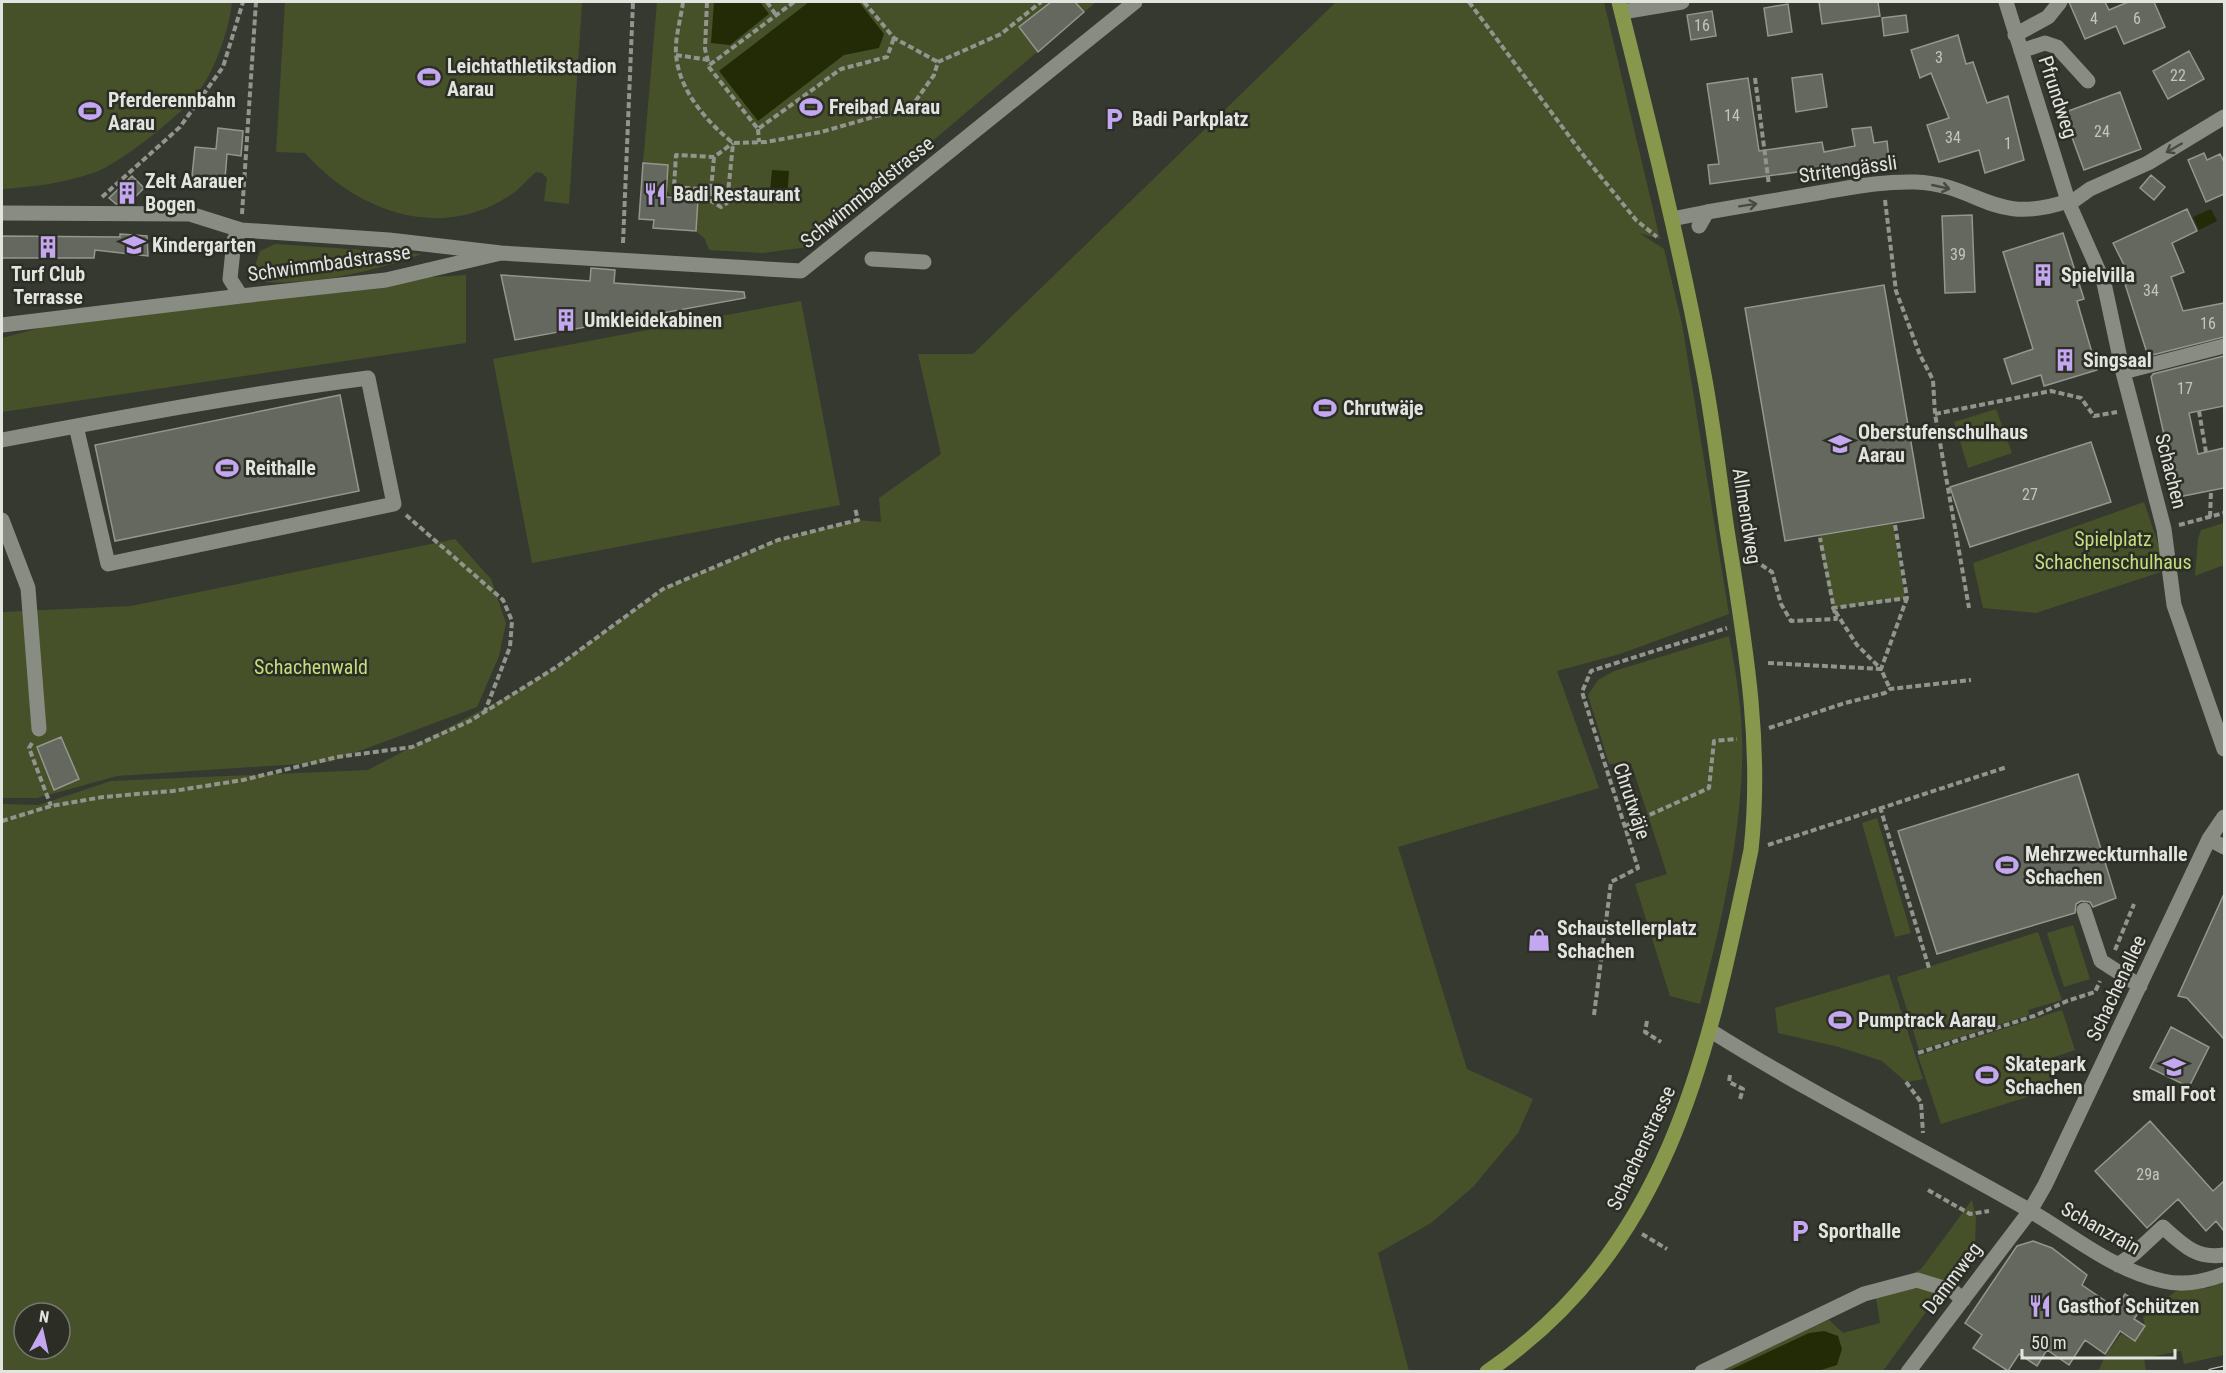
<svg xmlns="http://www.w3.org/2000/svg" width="2226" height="1373" font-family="'Roboto Condensed',sans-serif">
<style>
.green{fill:#46512a;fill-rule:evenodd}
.water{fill:#222b05}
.building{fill:#65685e;stroke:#93978d;stroke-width:1.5}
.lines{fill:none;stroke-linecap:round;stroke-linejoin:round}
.path{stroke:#92948e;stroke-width:4;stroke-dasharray:6 3;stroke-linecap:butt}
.minor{stroke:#898c82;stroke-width:15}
.major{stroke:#87984d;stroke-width:15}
.rail-casing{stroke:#babdb7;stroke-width:7}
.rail{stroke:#2c2e26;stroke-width:4.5;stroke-dasharray:14;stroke-linecap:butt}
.oneway{stroke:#484a42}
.labels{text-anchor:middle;stroke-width:5;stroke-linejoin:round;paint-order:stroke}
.number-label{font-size:16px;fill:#c3c5bf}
.poi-label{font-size:20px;font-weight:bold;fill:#e2e4df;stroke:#2c2e26;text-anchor:start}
.street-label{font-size:20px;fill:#e2e4df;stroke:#2c2e26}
.park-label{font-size:20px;fill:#c3df7b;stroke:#2c2e26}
</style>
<rect width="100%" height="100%" fill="#363930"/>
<path class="green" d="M2,2H232C229,29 217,64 202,87C187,111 122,162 96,172C65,183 33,187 2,189Z
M285,2H582L569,204L544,201L547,178L542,173L536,172C529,178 523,185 516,191C446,244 358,213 305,153L276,152Z
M657,2H1096L808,247L763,253L709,250L705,239L696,231L698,199L673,197L666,191L668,165L643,163Z
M1336,2H1604L1660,239L1639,233L1664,249L1682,324L1729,614L1620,654L1557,671L1599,788L1398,847L1467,1069L1533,1099L1518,1133L1473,1187L1431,1223L1378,1253L1409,1371H2V804L39,805L111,781L368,770L514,693L558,666L663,589L778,540L858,520L881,522L879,498L941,454L918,354H973ZM24,1313H60V1349H24Z
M275,244H276L422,254C371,272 316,285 262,282L255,266L260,251Z
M466,275V343L2,412V338L40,328L386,280Z
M801,301L840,505L532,563L493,359Z
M1996,409L2012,453L1968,468L1954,422Z
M2144,502L2167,570L2036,613L1983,608L1973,563Z
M2224,523V565L2195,576L2198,539L2201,530Z
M1893,524L1905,599L1833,608L1818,536Z
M455,539L491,579L506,623L499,656L477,707L330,762L117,776L37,798H2V612L131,606Z
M1729,636C1737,678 1744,721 1742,764C1740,839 1720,931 1700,1004L1670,996L1635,884L1667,874L1631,763L1609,764L1588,695L1598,680L1614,671Z
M1877,818L1911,933L1895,937L1862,823Z
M2073,925L2090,979L2064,987L2047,933Z
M2038,932L2062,1000L2028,1010L2029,1015L1919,1050L1897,977Z
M1889,974L1923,1079L1906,1082L1882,1061L1839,1047L1778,1033L1775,1008Z
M2062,1010L2075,1050L2045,1060L2053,1089L1941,1124L1918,1056Z
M1972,1200L1976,1219L1975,1245L1883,1371L1713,1372L1772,1342L1829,1320L1843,1333L1880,1323L1876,1298L1922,1268Z
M2224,1281V1355L2184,1364L2181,1351L2144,1358L2146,1371L2098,1372L2106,1354L2121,1334L2136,1341L2145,1327L2143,1317L2176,1291L2208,1288Z"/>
<path class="water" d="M714,2H760L769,14L730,45L711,43Z
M809,2H859L884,34L879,48L844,55L758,121L719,71Z
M772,170L789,171L787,203L769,201Z
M2211,209L2217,221L2199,230L2193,217Z
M1824,1331L1838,1336L1842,1349L1837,1365L1818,1371H1728L1809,1333Z"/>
<path class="building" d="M1051,2H1075L1084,12L1038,52L1019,27Z
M1819,2H1878L1880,16L1822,24Z
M2069,2H2105L2109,10L2128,2H2154L2165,27L2124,44L2116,26L2085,39Z
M1788,4L1792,32L1768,36L1764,8Z
M1712,11L1716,36L1691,40L1687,15Z
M1906,15L1908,32L1884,36L1882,18Z
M1958,35L1966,64L1973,62L1987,103L2008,96L2024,160L1985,173L1979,150L1939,162L1927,125L1949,118L1931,73L1920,78L1911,50Z
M2189,51L2204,79L2168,99L2153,71Z
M1822,74L1827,107L1796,112L1792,78Z
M1748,78L1759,151L1822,142L1824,152L1855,146L1852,129L1871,127L1874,143L1887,141L1890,169L1856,173L1855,164L1710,184L1708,165L1719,164L1707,84Z
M2120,92L2141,149L2084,170L2063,113Z
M218,128L243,131L241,156L227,154L225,179L192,176L195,147L216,149Z
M2204,153L2207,160L2220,154L2224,162V194L2206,202L2188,160Z
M643,163L668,165L666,197L698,199L696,231L653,228L654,220L639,219Z
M2151,175L2165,187L2154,200L2140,188Z
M132,176L144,188L128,204H116L109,198Z
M2187,209L2197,231L2172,243L2184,272L2171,277L2183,311L2224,303V337L2148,356L2125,284L2132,281L2113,243Z
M1972,215L1975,292L1945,293L1942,216Z
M2063,233L2084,299L2077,301L2097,370L2044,386L2041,375L2012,384L2004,359L2033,349L2003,252Z
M120,234L147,236L148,256L95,250L94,258H2V236L120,237Z
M591,268L615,270L614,283L744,292L745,298L515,340L501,275L590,281Z
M1884,285L1924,518L1785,541L1745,308Z
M2224,356V406L2189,413L2198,454L2224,448V488L2178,497L2151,377L2153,374Z
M340,395L359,491L115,541L95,445Z
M2091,442L2111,502L1970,547L1950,487Z
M61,737L79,779L54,790L37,747Z
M2078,774L2116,898L2093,907L2090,902L2081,901L2076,904L2075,913L1937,954L1898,831Z
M2224,894V1039L2187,998L2178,996Z
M2171,1027L2209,1047L2189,1087L2150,1068Z
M2150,1121L2213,1191L2224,1181V1231L2216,1221L2206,1231L2178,1199L2147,1228L2095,1171Z
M2033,1241L2052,1248L2087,1275L2082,1285L2116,1308L2125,1294L2143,1306L2134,1319L2145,1326L2135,1341L2120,1331L2105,1354L2085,1340L2069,1365L2047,1350L2037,1366L2019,1354L2008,1371L1973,1348L1982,1335L1965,1323L2017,1246Z"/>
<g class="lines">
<path class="path" d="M683,2C681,18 675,37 676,53C678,90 707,122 733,143L766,142L821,132L912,106L934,75L938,62L1001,34L1041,2
M707,2L705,49L709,65
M767,2L776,15
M794,2L708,66L758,129L841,69L887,57L894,38
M864,2L894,38L938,62
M1469,2L1584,156L1636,220L1657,237
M676,55L709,60
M1755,78L1769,185
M758,129L759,142
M714,157L711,190L674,187L676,155L714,157L733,143
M711,190V201L721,207L727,203L733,144
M102,197L180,127L223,67L243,2
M1885,200L1896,291L1920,355L1933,380L1935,414L1969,608
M242,214L256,2
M623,243L633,2
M2199,411L2206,452
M1935,414L2051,391L2081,398L2094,416L2117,412
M406,515L503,600L512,621L510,647L485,711
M2210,517L2211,491
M1895,525L1907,598L1833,608L1857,645L1881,669L1907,598
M2179,525L2224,513
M1754,560L1772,572L1781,604L1791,621L1836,619L1820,538
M1768,663L1881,669L1890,689
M1769,728L1845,703L1885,693L1890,689L1971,680
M32,743L29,748L51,806
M1880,807L1929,968
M2,821L51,806L103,797L173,791L243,780L337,757L412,747L470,721L558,666L663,589L778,540L858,520L855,508
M1625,826L1709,788L1714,741L1737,739
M1768,845L2007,767
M2115,950L2134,904
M1594,1015L1611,882L1638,868L1582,692L1591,671L1727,628
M1647,1021L1645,1032L1661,1042
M1918,1053L2034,1016L2067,1001L2095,992L2100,981
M1730,1075L1729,1082L1743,1089L1740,1099
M1906,1082L1921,1102L1923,1133
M1928,1190L1970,1214L1989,1211
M1642,1234L1667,1249"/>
<path class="minor" d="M2006,2L2069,204L2104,283L2123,372L2164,529L2174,605L2224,749
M1622,12L1682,2
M2015,35L2048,17L2060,2
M2021,51L2045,43L2057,47L2088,81
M2069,204L2090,189L2148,163L2224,117
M2,213L190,214L241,230
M1672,219L1707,212
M1699,226L1707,212C1746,205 1785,199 1824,192C1854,187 1884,181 1915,182C1979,184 1992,227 2068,201
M501,253L386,280L241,296L230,279L234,240L241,230L389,240L501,253L801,271L1135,2
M872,259L924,262
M2,325L241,296
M2123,372L2224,346
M2,440C123,417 245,394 368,378L394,504L108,564L76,426
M2,520L28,588L39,729
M2209,839L2224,847
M2084,910L2101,961L2140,986
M1711,1031C1813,1095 1922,1149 2027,1209C2071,1234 2112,1270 2163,1281C2184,1286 2204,1282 2224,1274
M2118,1265L2135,1253L2163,1227C2183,1245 2196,1259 2224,1255
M1702,1372L1864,1294L1917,1280L1953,1291L1963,1300
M1908,1372L2030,1211L2045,1185L2209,839L2224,817"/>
<path class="major" d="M1487,1372C1671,1246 1708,1053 1751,850C1763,741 1744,637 1727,530C1719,475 1713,419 1702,364C1679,242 1649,122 1619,2"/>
<g class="rail-casing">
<path id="rail" d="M2211,1372L2224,1369"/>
</g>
<use href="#rail" class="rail"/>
</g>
<defs><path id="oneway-shaft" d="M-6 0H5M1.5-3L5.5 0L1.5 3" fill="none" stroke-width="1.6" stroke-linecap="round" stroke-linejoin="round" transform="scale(1.5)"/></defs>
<g class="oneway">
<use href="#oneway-shaft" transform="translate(2174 148) rotate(150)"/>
<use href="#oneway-shaft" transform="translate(1941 187) rotate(13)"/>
<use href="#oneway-shaft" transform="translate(1748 205) rotate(-9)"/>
</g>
<defs>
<g id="stadium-bare" transform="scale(1.8)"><path d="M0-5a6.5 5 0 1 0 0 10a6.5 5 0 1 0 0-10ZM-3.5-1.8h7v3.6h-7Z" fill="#c4a7f1" stroke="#2c2e26" stroke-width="2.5" paint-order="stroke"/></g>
<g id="parking-bare" transform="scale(1.8)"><path d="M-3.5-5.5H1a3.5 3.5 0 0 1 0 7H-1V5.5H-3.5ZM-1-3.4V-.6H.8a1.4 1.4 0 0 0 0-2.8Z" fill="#c4a7f1" stroke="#2c2e26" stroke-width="2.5" paint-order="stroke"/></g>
<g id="building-bare" transform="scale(1.8)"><path d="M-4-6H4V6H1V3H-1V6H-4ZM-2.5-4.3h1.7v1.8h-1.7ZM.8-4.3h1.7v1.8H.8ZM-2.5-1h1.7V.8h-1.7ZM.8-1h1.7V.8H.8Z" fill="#c4a7f1" stroke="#2c2e26" stroke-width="2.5" paint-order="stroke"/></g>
<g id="restaurant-bare" transform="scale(1.8)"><path d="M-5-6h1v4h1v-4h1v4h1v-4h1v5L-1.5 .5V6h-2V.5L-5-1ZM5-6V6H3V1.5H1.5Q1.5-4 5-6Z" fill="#c4a7f1" stroke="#2c2e26" stroke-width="2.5" paint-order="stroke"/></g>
<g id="school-bare" transform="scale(1.8)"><path d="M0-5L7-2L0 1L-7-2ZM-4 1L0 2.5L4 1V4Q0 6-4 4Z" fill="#c4a7f1" stroke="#2c2e26" stroke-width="2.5" paint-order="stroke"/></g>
<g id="shop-bare" transform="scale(1.8)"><path d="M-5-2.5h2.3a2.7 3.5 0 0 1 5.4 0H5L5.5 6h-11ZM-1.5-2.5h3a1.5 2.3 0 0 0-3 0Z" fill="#c4a7f1" stroke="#2c2e26" stroke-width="2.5" paint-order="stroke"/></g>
</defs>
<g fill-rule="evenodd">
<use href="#stadium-bare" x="429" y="77"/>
<use href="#stadium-bare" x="811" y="107"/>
<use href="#stadium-bare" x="90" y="111"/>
<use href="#parking-bare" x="1114" y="119"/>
<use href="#building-bare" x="127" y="193"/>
<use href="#restaurant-bare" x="655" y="194"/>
<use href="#school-bare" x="134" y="245"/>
<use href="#building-bare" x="48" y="247"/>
<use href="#building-bare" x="2043" y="275"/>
<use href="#building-bare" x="566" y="320"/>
<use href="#building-bare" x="2065" y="360"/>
<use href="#stadium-bare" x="1325" y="408"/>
<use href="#school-bare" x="1840" y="444"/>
<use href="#stadium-bare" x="227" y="468"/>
<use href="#stadium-bare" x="2007" y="865"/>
<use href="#shop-bare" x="1539" y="940"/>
<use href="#stadium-bare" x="1840" y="1020"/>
<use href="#school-bare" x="2174" y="1067"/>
<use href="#stadium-bare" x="1987" y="1075"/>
<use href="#parking-bare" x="1800" y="1231"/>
<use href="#restaurant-bare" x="2040" y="1306"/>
</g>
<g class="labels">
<g class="number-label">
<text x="2094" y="24">4</text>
<text x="2137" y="24">6</text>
<text x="1702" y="31">16</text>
<text x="1939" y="63">3</text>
<text x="2178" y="81">22</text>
<text x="1732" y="121">14</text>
<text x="2102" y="137">24</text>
<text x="1953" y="143">34</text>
<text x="2008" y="149">1</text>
<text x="1958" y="260">39</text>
<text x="2151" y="296">34</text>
<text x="2208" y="329">16</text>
<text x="2185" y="394">17</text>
<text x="2030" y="500">27</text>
<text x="2148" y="1180">29a</text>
</g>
<g class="poi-label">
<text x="447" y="73">Leichtathletikstadion<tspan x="447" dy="23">Aarau</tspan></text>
<text x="108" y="107">Pferderennbahn<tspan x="108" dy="23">Aarau</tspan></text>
<text x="829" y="114">Freibad Aarau</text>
<text x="1132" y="126">Badi Parkplatz</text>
<text x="145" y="188">Zelt Aarauer<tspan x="145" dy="23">Bogen</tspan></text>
<text x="673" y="201">Badi Restaurant</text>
<text x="152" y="252">Kindergarten</text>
<text x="48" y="281" text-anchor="middle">Turf Club<tspan x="48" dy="23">Terrasse</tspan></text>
<text x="2061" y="282">Spielvilla</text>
<text x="584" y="327">Umkleidekabinen</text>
<text x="2083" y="367">Singsaal</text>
<text x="1343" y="415">Chrutwäje</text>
<text x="1858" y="439">Oberstufenschulhaus<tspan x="1858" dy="23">Aarau</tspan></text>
<text x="245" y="475">Reithalle</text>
<text x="2025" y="861">Mehrzweckturnhalle<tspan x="2025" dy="23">Schachen</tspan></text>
<text x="1557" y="935">Schaustellerplatz<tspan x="1557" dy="23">Schachen</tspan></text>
<text x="1858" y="1027">Pumptrack Aarau</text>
<text x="2005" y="1071">Skatepark<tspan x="2005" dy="23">Schachen</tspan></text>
<text x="2174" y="1101" text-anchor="middle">small Foot</text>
<text x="1818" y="1238">Sporthalle</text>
<text x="2058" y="1313">Gasthof Schützen</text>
</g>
<g class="street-label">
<text transform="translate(2058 97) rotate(72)" y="7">Pfrundweg</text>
<text transform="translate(1848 169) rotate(-8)" y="7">Stritengässli</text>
<text transform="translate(867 192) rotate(-39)" y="7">Schwimmbadstrasse</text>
<text transform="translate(329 263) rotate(-8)" y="7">Schwimmbadstrasse</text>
<text transform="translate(2171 471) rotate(76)" y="7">Schachen</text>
<text transform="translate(1747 516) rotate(81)" y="7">Allmendweg</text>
<text transform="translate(1632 801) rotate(72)" y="7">Chrutwäje</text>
<text transform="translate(2116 988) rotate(-65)" y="7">Schachenallee</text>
<text transform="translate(1641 1148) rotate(-65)" y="7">Schachenstrasse</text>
<text transform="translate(2101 1228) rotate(29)" y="7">Schanzrain</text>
<text transform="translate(1952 1278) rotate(-53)" y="7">Dammweg</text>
</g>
<g class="park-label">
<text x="2113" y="546">Spielplatz<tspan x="2113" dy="23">Schachenschulhaus</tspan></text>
<text x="311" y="674">Schachenwald</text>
</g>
</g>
<rect width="2226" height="1373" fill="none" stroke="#e2e4df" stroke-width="6"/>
<g transform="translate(42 1331) rotate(8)"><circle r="28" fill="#2c2e26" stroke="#757770" stroke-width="1.5"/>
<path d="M0-4.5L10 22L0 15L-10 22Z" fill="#c4a7f1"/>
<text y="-9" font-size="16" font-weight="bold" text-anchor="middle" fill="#e2e4df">N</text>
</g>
<path d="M2022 1349v9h153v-9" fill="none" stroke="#e2e4df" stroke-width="3"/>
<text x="2031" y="1349" font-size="18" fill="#e2e4df" stroke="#2c2e26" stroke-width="4.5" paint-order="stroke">50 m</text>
</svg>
